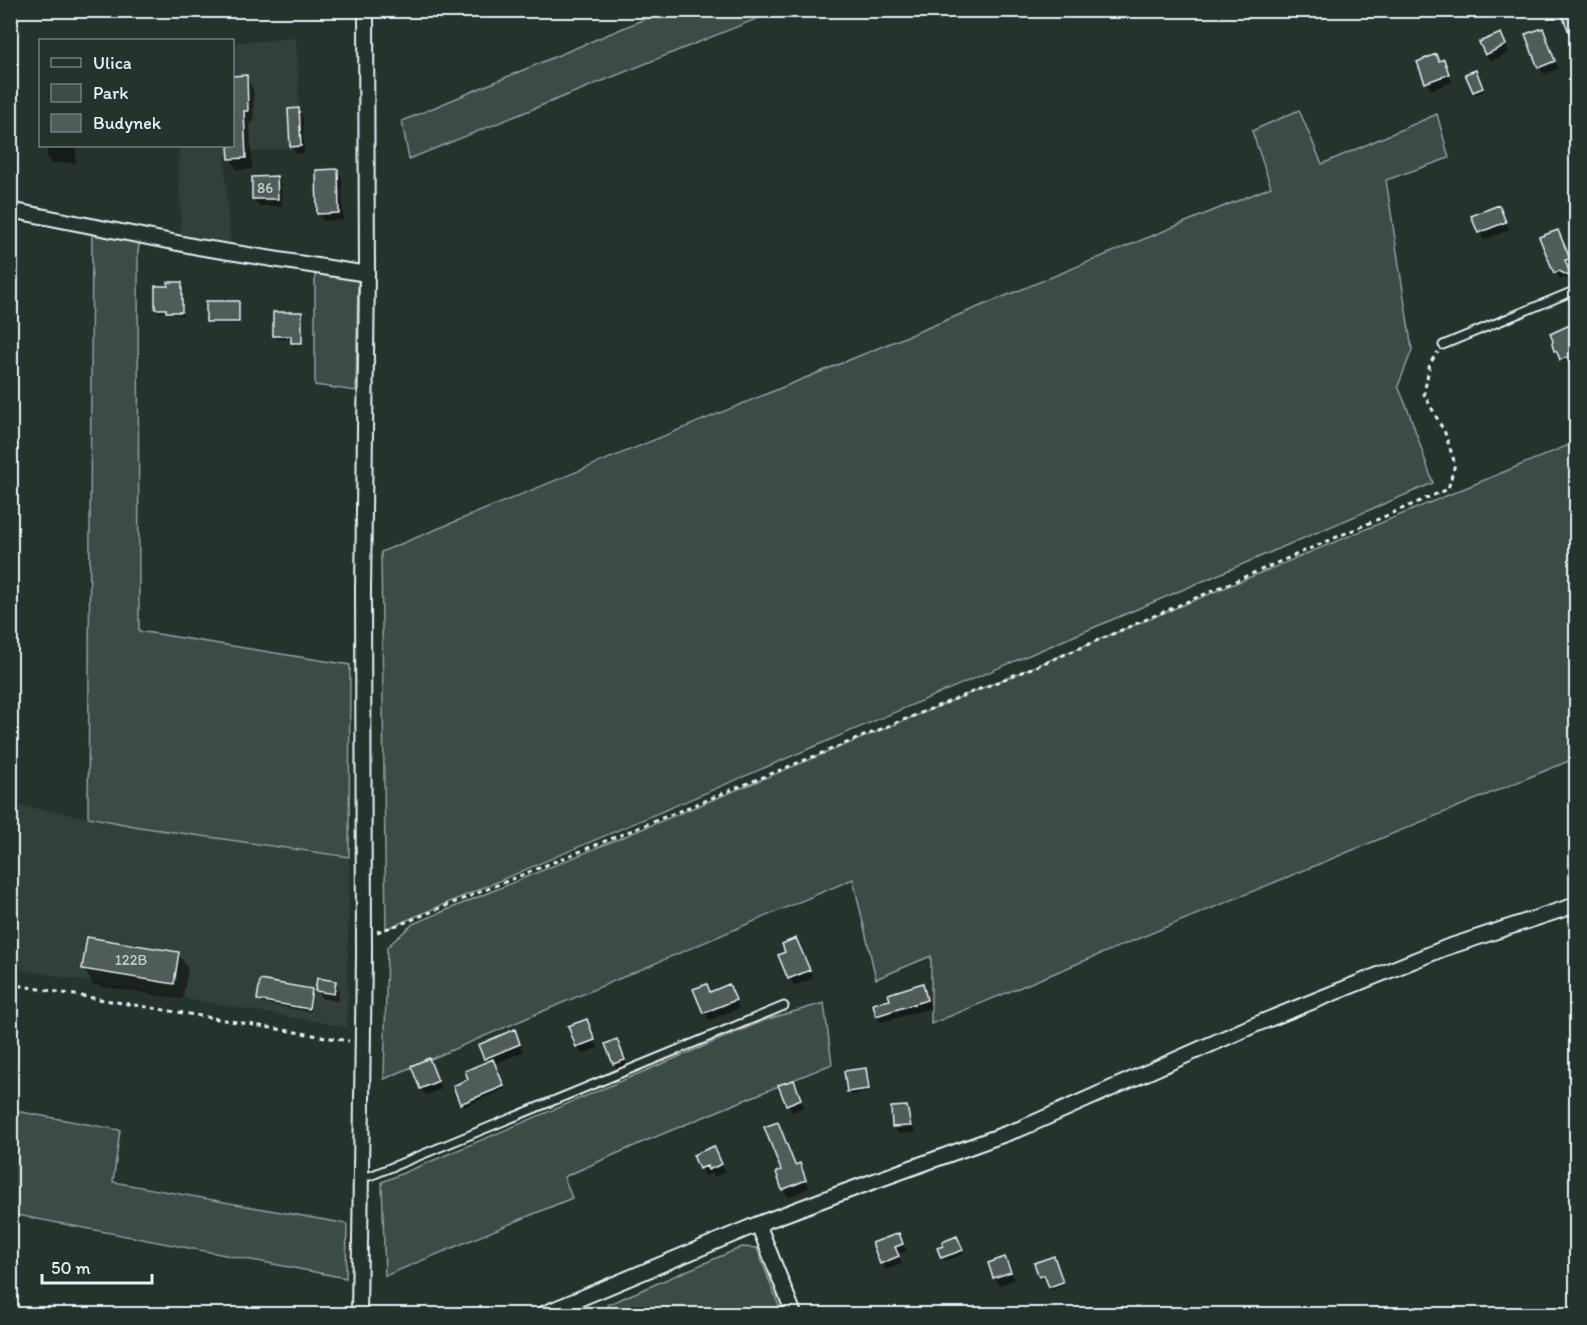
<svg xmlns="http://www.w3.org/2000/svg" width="1587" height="1325" font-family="Itim,sans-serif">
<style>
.built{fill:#333f3a}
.green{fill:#3e4b47;stroke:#939ea0;stroke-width:1.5}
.shadow{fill:#0007}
.building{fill:#505c59;stroke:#e8f1f8;stroke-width:1.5}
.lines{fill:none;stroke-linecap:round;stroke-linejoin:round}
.service-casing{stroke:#e8f1f8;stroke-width:11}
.minor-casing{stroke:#e8f1f8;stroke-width:18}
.path{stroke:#e8f1f8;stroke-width:3;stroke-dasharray:4.5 4.5;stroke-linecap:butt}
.service{stroke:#26332d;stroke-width:7}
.minor{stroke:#26332d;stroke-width:14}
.labels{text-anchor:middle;stroke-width:4.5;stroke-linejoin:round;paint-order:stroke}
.number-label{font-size:15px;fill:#c2ccd0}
</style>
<rect width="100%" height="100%" fill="#26332d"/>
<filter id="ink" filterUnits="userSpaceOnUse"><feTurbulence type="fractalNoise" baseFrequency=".0167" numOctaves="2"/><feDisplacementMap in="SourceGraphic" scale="12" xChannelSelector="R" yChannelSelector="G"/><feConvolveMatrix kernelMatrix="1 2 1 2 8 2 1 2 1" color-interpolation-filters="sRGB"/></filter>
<g filter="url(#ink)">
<path class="built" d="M296,38L301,146L224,156L230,243L181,235L179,146H232L233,43Z
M10,804L139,827L349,857L347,1027L11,968Z"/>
<path class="green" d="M666,10L776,11L409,159L402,121Z
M1299,110L1322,164L1437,114L1449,158L1386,180L1412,350L1398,386L1410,415L1433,483L386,929L381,552L1271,187L1252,131Z
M92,234L140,240L138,251L139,631L350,665L349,857L139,827L88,817Z
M315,272L358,281L356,391L315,385Z
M1576,442V758L931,1024V956L876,979L853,879L384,1079L387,947L413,924Z
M824,1003L832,1064L643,1142L564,1177L572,1198L385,1276L382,1182L768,1019Z
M10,1110L120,1130L113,1182L347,1224L346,1278L11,1214Z
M742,1247L757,1248L782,1314H611L607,1305Z"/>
<path class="shadow" d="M1545,10H1576V46L1564,17L1551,22Z
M1546,37L1558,69L1544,74L1540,67Z
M1505,42L1509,53L1490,61L1486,54Z
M1418,63H1439L1447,69L1452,82L1431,90Z
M1477,75L1484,91L1476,95L1474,91Z
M246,77L253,89L254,122H250L252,169L237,170L230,158L229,146H232Z
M299,110L303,117L304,153L296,154L291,146Z
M47,146H76V163H52L47,156Z
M337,170L342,178L343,220L323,221L319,213Z
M277,178L281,185L282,206H258L254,199Z
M1503,214L1509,230L1484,240L1473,217Z
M1541,238L1561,239L1573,266L1568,268L1573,282L1564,278L1560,280Z
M182,284L184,287L183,315L170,314L168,312H158L156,309L170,287Z
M238,302L240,305V324H210L208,321Z
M301,313L303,316V346H294L292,339H277L275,336Z
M1574,330L1576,336V366L1573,368L1570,360L1564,362L1556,350Z
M800,947L813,978L794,986L780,956Z
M178,953L188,969L183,999L93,985L84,969Z
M335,983L339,990L338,1001L321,998L317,990Z
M922,985L926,993L931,1008L881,1022L877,1015L892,1001Z
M729,986L739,1008L709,1020L695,990L710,993Z
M311,991L313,994L310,1012L261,1003L259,1000Z
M590,1028L598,1048L582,1054L577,1046Z
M518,1039L523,1052L494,1064L505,1089L463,1107L454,1087L470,1080L488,1063L486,1058Z
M621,1049L628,1068L619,1071L614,1064Z
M432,1068L441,1089L426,1095L421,1088Z
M865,1070L867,1073L869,1092L851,1095L849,1092Z
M793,1081L804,1107L792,1112L780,1086Z
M906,1107L910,1115L915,1133L898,1134L894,1126Z
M777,1123L795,1166L803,1172L809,1188L788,1197L784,1189Z
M717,1155L725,1172L714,1177L712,1173L705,1176L695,1156Z
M958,1241L963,1254L945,1261L939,1249Z
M902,1242L906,1251L898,1254L902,1264L885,1270L874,1244Z
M1005,1258L1014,1280L999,1285L989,1264Z
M1055,1261L1064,1285L1052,1290L1047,1277L1042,1279L1040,1276Z"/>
<path class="building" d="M1560,10H1576V50Z
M1543,28L1555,61L1538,68L1525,34Z
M1501,33L1506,45L1485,55L1479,42Z
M1436,54L1439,61L1444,59L1449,74L1425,83L1417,62Z
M1476,70L1483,88L1473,92L1465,74Z
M247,75L248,111H244L246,158L229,159L228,146H232V76Z
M299,108L301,146L290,147L288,109Z
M338,169L339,213L317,214L316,170Z
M277,176L278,199H252V177Z
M1499,205L1506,222L1478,233L1471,216Z
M1558,230L1570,259L1565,260L1571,277L1559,271L1554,273L1539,237Z
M168,282H182V312H166V309H155V286H168Z
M206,301H239V322H206Z
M273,312H302V343H291V336H273Z
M1572,324L1576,334V380L1567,357L1560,360L1557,352L1554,351L1552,344L1553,341L1550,334Z
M87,937L179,952L174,984L82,969Z
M796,938L810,970L788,979L778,955L785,952L782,944Z
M317,978L336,981L334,994L315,991Z
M260,980L312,989L309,1009L257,1000Z
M923,983L927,1000L876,1016L873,1004L890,1000L888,994Z
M707,984L710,992L729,984L736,1000L703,1013L693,989Z
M587,1019L595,1040L576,1047L568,1026Z
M515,1029L520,1044L484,1059L478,1045Z
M617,1039L625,1060L613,1064L605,1044Z
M429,1058L438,1081L420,1089L411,1066Z
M493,1059L504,1086L460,1104L453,1086L468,1079L465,1071Z
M866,1068L869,1089L847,1092L844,1071Z
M794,1080L801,1099L786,1105L778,1085Z
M907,1106L911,1126L892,1127L891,1107Z
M778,1122L795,1165L800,1163L806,1180L782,1190L776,1172L781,1170L764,1127Z
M714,1146L722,1164L708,1170L707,1166L699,1169L693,1155Z
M899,1233L903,1244L895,1247L899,1256L880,1264L872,1243Z
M957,1236L963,1250L941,1258L937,1248L943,1246L942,1242Z
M1054,1256L1063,1282L1049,1287L1044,1275L1039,1277L1034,1263Z
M1005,1257L1011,1272L993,1278L988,1263Z"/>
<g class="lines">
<g class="service-casing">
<path id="service" d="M1443,345L1576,290
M362,1175L370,1176L784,1006"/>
</g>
<g class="minor-casing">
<path id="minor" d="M10,210L198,247L367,274
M758,1224L794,1314
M359,1314L364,956L363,589L367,274L366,10
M543,1314L758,1224L833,1196L1022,1128L1252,1026L1445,948L1576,905"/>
</g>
<path class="path" d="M377,932L406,922L1066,654L1448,489L1455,464L1445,433L1424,394L1430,363L1438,352
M10,984L349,1041"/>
<use href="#service" class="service"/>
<use href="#minor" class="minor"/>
</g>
</g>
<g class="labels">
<g class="number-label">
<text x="265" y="193">86</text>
<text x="131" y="965">122B</text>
</g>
</g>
<rect width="1587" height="1325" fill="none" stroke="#26332d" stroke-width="36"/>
<rect x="18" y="18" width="1551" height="1289" fill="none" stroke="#e8f1f8" stroke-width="2" filter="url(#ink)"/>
<rect x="39" y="39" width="195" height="108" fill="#26332d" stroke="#747f7e" stroke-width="1.5"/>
<rect x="51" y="58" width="30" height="9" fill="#26332d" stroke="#747f7e" stroke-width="1.5"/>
<text x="93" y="69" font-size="18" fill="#e8f1f8">Ulica</text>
<rect x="51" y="84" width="30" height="18" fill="#3e4b47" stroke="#747f7e" stroke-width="1.5"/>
<text x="93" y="99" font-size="18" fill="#e8f1f8">Park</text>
<rect x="51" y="114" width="30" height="18" fill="#505c59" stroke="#747f7e" stroke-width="1.5"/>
<text x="93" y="129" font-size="18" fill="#e8f1f8">Budynek</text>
<path d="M42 1274v9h110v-9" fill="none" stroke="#e8f1f8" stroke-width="3"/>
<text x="51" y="1274" font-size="18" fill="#e8f1f8" stroke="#26332d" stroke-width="4.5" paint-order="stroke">50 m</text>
</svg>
